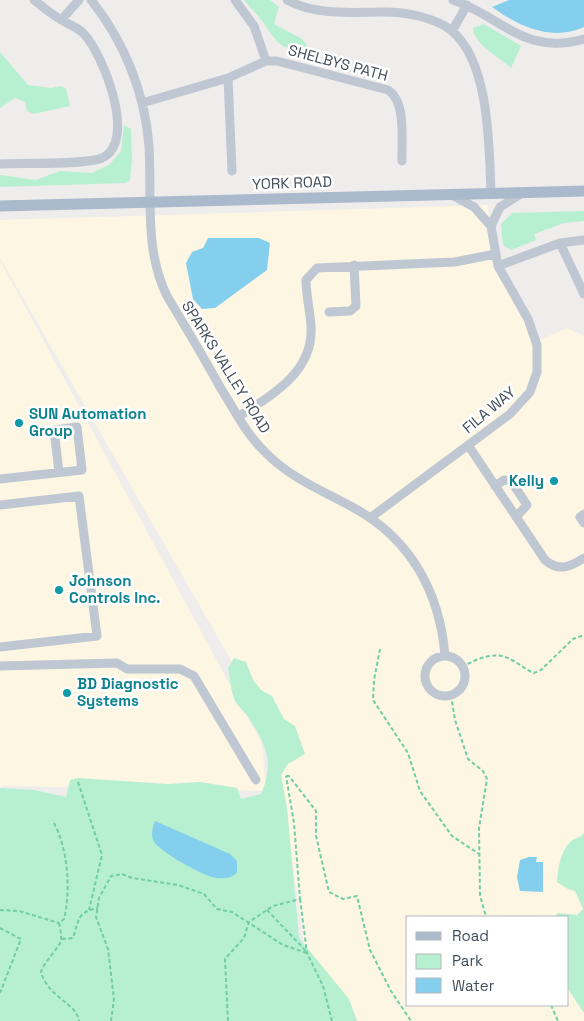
<svg xmlns="http://www.w3.org/2000/svg" width="584" height="1021" font-family="'Space Grotesk',sans-serif">
<style>
.commercial{fill:#fcf6e3;fill-rule:evenodd}
.green{fill:#b7efd1}
.water{fill:#83cfed}
.lines{fill:none;stroke-linecap:round;stroke-linejoin:round}
.path{stroke:#6fcea6;stroke-width:2;stroke-dasharray:4 2.5;stroke-linecap:butt}
.minor{stroke:#bec7d2;stroke-width:9}
.major{stroke:#aab9cc;stroke-width:11}
.culture-dot{fill:#0f9aa8;stroke:#fff;stroke-width:2}
.labels{text-anchor:middle;stroke-width:5;stroke-linejoin:round;paint-order:stroke}
.street-label{font-size:15px;fill:#444e5a;stroke:#fff}
.culture-label{font-size:15px;font-weight:bold;fill:#0d838f;stroke:#fff;text-anchor:start}
</style>
<rect width="100%" height="100%" fill="#efecec"/>
<path class="commercial" d="M488,205L490,229L495,252L537,341L567,328L584,336V1021H243L304,944L274,735L0,258V220ZM408,917H568V1005H408Z
M0,260L262,744L266,791L2,786L0,793Z"/>
<path class="green" d="M244,0H270L279,7L274,24L302,39L310,50C282,50 280,47 265,25C259,16 251,8 244,0Z
M484,24L521,46L511,68C499,57 473,43 473,28Z
M0,52L28,85L51,88L61,86L66,89L70,106L33,114L27,111L25,102L15,98L0,108Z
M124,125L131,129L132,159L130,180L125,183L0,187V175L36,180L60,171L91,173L109,165L121,151Z
M584,211V221L564,223L534,234L536,240L511,250L503,245L501,224L512,213Z
M234,658L246,662L253,680L261,690L272,696L284,719L295,726L305,754L288,764L281,775L287,808L299,938L349,999L357,1021H0V788L34,790L66,797L70,780L77,778L168,784L200,782L237,788L241,799L261,794C275,763 266,745 249,718C244,711 237,706 234,699C231,690 230,678 228,668Z
M584,833V1013L568,989V917H554L558,913L577,915L583,909L575,891L568,889L557,882C558,868 560,853 570,842C574,838 580,838 584,833Z"/>
<path class="water" d="M509,0H584V27C551,42 518,26 492,7Z
M208,238H259L270,243L267,270L215,308L202,309L193,299L186,263L192,252L203,248Z
M155,821L230,854L237,861V873C231,878 224,879 216,878C203,876 158,851 153,840C151,833 153,826 155,821Z
M529,857H537L536,862H543V892L520,891L517,877L520,860Z"/>
<g class="lines">
<path class="path" d="M380,649L374,680L373,700L408,753L420,791L452,836L479,854
M462,667C474,660 492,652 505,657C515,660 524,669 534,673L541,670L573,639L584,635
M451,695L455,720L468,759L483,771L487,779L479,828L480,895L486,917
M286,776H289L316,811V836L329,892L343,899L357,896L370,950L391,991L411,1021
M78,782L102,855L89,910
M54,823C68,849 71,891 64,919L59,923
M300,899L307,953L323,986L332,1021
M0,910L19,911L59,923
M267,910L306,951
M59,923C60,928 62,935 61,940C61,946 44,961 41,972C48,998 77,1003 79,1021
M0,928L21,939L0,993
M62,939L73,938C79,921 76,912 98,908
M551,1005L558,1021
M111,1021L114,999L108,949L96,917L99,898L111,876L122,874L132,878L178,885L204,894L217,909L232,912L283,945L307,953
M228,1021L225,959L244,938L249,922L273,906L300,899L294,823L286,776"/>
<path class="minor" d="M91,0C124,41 145,93 149,146C152,195 144,250 167,296C185,326 203,356 220,387C234,409 246,434 265,452C290,478 323,491 354,508C411,539 440,593 445,656
M235,0L254,26L266,61
M287,0C317,16 351,12 384,12C405,12 435,17 452,31C490,63 489,148 491,193
M453,0C503,17 523,56 584,39
M61,20L79,0
M452,31L467,5
M228,78L232,171
M142,103L228,78L266,61H277L388,90C407,102 401,141 402,161
M0,164C22,163 85,165 102,158C138,142 103,54 84,34C78,27 69,25 62,20C52,15 43,7 34,0
M452,195L474,207L491,226
M560,243L584,294
M498,266L560,243L584,240
M329,312L350,311L356,306L354,265
M238,417C272,395 314,372 311,326C310,310 306,295 306,280L317,268L455,262L495,254
M468,445L545,560C559,572 570,567 584,558
M0,479L82,470L77,427L54,430L59,472
M495,486L504,480L511,481L527,505L516,517
M0,505L79,496L97,636L0,647
M584,514L580,517L584,523
M370,518L510,414L530,392L537,372V345L528,319L498,266L491,226L500,207L524,192
M425 676a20 20 0 1 1 40 0a20 20 0 1 1-40 0Z
M0,666L117,663L127,669H180L194,676L256,780"/>
<path class="major" d="M0,206L584,191"/>
</g>
<g class="culture-dot">
<circle cx="19" cy="423" r="5"/>
<circle cx="554" cy="481" r="5"/>
<circle cx="59" cy="590" r="5"/>
<circle cx="67" cy="693" r="5"/>
</g>
<g class="labels">
<g class="street-label">
<text transform="translate(338 63) rotate(15)" y="5">SHELBYS PATH</text>
<text transform="translate(292 183) rotate(-2)" y="5">YORK ROAD</text>
<text transform="translate(226 367) rotate(58)" y="5">SPARKS VALLEY ROAD</text>
<text transform="translate(489 410) rotate(-40)" y="5">FILA WAY</text>
</g>
<g class="culture-label">
<text x="29" y="419">SUN Automation<tspan x="29" dy="17">Group</tspan></text>
<text x="544" y="486" text-anchor="end">Kelly</text>
<text x="69" y="586">Johnson<tspan x="69" dy="17">Controls Inc.</tspan></text>
<text x="77" y="689">BD Diagnostic<tspan x="77" dy="17">Systems</tspan></text>
</g>
</g>
<rect x="406" y="916" width="162" height="90" fill="#ffffff" stroke="#b4b8bd"/>
<rect x="416" y="932" width="25" height="8" fill="#aab9cc" stroke="#b4b8bd"/>
<text x="452" y="941" font-size="15" fill="#444e5a">Road</text>
<rect x="416" y="954" width="25" height="15" fill="#b7efd1" stroke="#b4b8bd"/>
<text x="452" y="966" font-size="15" fill="#444e5a">Park</text>
<rect x="416" y="978" width="25" height="15" fill="#83cfed" stroke="#b4b8bd"/>
<text x="452" y="991" font-size="15" fill="#444e5a">Water</text>
</svg>
